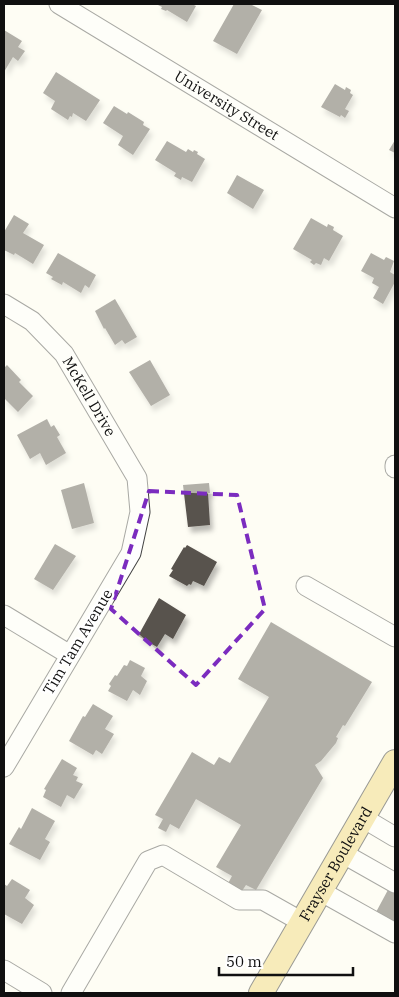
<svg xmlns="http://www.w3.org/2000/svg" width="399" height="997" font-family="'IBM Plex Serif',serif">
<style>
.building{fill:#58524d;filter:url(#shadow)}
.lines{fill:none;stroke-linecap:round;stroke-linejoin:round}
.minor-casing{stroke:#434343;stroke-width:21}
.major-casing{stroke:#212121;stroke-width:26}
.minor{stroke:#fff;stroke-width:19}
.major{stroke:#efd674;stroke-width:24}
.marked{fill:none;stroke:#7b2cbf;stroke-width:4;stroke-dasharray:10 6;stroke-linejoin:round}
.labels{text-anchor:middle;stroke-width:5;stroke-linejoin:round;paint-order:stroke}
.street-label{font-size:15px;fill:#101010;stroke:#fff}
</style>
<defs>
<filter id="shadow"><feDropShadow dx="3" dy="5.5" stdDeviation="2.5" flood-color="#0004"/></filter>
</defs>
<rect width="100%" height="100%" fill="#fefdf4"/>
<path class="building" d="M159,4H192L196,6L187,22L167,10L166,11L161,9L162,7L158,5Z
M234,4H250L262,10L237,54L213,41Z
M4,30L22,41L18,47L25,51L18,61L13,57L4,72Z
M56,72L100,100L86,121L73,113L72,117L70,116L68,120L51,109L55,101L43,93Z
M335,84L345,90L346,87L351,90L350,93L353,95L345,109L349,111L345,118L341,115L340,117L321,107Z
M114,106L127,114L128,112L144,122L143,125L150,129L133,155L118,145L123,136L103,123Z
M395,140V153L389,150Z
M167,141L186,152L188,149L193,152L194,150L198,152L197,154L205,159L192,182L182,177L181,180L174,176L176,173L155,160Z
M237,175L264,190L253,209L227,193Z
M14,215L29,224L23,233L44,245L33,264L15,253L14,255L4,250V232Z
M311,218L327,227L328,224L334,227L333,230L343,236L329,261L324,258L321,265L316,263L314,265L310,262L312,260L293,249Z
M58,253L96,275L89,288L85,285L81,293L63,282L62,285L51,279L53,277L46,273Z
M371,253L384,260L386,257L394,261L390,272L395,275V282L383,304L373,298L379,287L372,283L374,278L361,271Z
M115,299L137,337L125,344L122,340L115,345L105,328L104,329L95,311Z
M150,360L170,395L151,406L129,372Z
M7,365L21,380L19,382L33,396L18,412L4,398V368Z
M47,419L51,427L54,425L60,435L57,437L66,453L46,465L40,453L30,459L17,435Z
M84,483L94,523L72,529L61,490Z
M209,483L210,493H208L210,525L188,527L183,485Z
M55,544L76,556L53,590L34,579Z
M187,545L217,562L204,586L193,581L191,585L189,584L187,586L169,576L173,570L171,569L184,547L185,548Z
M159,598L186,615L173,639L165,634L157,647L138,636Z
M271,622L372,682L345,726L343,725L336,737L338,738L336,743L321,761L315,765L323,778L256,890L246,885L238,897L225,889L232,876L216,867L241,825L196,799L179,829L170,824L166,832L158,828L163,819L155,815L192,752L214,765L219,757L230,763L269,697L238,679Z
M130,660L145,668L141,676L147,681L140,695L133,690L127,701L108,691L111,686L109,684L115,675L117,676L124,665L127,666Z
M93,704L113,716L105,729L114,734L102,754L96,750L93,755L69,741L83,716L85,717Z
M62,759L77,768L73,775L78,777L76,781L83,784L74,799L67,795L61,807L43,797L46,790L44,789Z
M32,808L55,821L45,839L50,842L40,860L9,844L19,827L21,829Z
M12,879L30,890L25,898L34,905L22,924L4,914V884L7,886Z
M389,888L395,891V925L375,914Z"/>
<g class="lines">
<g class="minor-casing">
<g id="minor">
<path id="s1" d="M59,4L395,208"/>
<path id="s2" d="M4,304L32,321L64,354L137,478L140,512L131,553L4,767"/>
<path d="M395,465V468"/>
<path d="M306,586L395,637"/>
<path d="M4,615L70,655"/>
<path d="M363,818L395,837"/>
<path d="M342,853L395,883"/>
<path d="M320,891L395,933"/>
<path d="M4,970L42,993"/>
<path d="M71,993L148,861L163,855L239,900H263L302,922"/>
</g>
</g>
<g class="major-casing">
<g id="major">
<path id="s3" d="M261,993L395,762"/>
</g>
</g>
<use href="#minor" class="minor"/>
<use href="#major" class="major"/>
</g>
<path d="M0 0H399V997H0ZM149,491L237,495L265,609L196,685L111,609Z" fill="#fefdf4" fill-opacity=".55" fill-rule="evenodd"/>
<path class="marked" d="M149,491L237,495L265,609L196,685L111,609Z"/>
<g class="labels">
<g class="street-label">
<text dy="5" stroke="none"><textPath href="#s1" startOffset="196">University Street</textPath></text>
<text dy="5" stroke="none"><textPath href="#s2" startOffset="128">McKell Drive</textPath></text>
<text transform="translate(78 642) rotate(-59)" y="5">Tim Tam Avenue</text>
<text dy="5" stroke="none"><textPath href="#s3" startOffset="149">Frayser Boulevard</textPath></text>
</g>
</g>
<rect width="399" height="997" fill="none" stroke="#101010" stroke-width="10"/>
<path d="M219 967v8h134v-8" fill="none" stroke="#101010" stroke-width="2.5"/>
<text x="226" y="967" font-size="15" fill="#101010" stroke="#ffffff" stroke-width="4" paint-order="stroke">50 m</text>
</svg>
